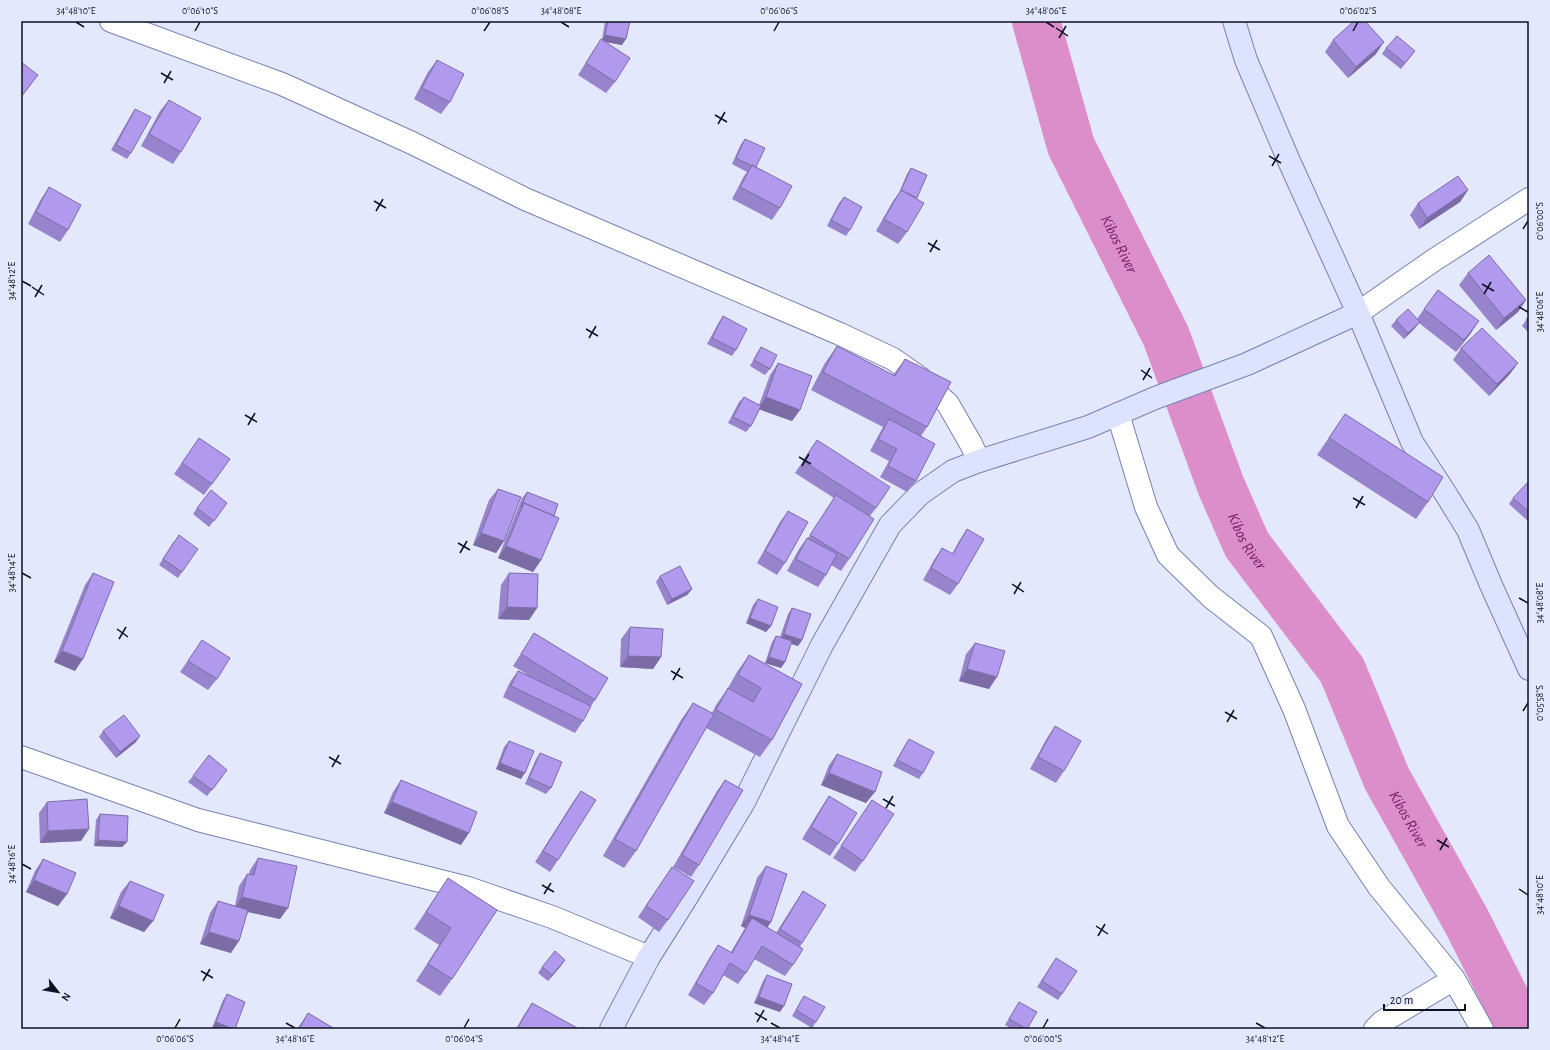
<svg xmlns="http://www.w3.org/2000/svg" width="1550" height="1050" font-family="'Alegreya Sans',sans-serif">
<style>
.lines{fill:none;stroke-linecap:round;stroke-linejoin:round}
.river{stroke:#db8ec9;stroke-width:48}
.street-casing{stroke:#7780b1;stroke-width:24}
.secondary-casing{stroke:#7780b1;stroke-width:24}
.street{stroke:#fff;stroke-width:22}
.secondary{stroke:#dde2ff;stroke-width:22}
.wall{fill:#9884cc}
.shaded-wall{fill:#7c6ca6}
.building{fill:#b19aed;stroke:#7c6ca6}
.ticks{fill:none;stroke:#0e1023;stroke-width:1.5}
.labels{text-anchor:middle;stroke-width:3.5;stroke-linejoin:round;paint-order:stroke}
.water-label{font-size:16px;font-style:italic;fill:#741a65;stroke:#e3e8fd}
.neatline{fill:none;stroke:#0e1023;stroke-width:1.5}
.ticks-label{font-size:10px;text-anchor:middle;fill:#0e1023}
</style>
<rect width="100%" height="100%" fill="#e3e8fd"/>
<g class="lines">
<path class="river" id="s1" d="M1036,21L1071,146L1166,336L1221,486L1247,545L1342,670L1387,779L1467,922L1521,1029"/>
<g class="street-casing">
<path id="street" d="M111,21L282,84L412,143L525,199L840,334L893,359L920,378L948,404L971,444L979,461
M1358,313L1434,260L1529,199
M1118,414L1146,507L1168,555L1211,597L1261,636L1294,709L1338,826L1379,887L1454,979L1482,1029
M21,757L198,820L468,888L552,917L649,957
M1375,1029L1382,1022L1454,979"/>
</g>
<g class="secondary-casing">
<path id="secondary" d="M1234,21L1246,60L1289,161L1358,313L1412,442L1444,491L1468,530L1491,585L1529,669
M611,1029L649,957L685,900L744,802L822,645L890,525L920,494L953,471L979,461L1088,427L1155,398L1247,364L1358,313"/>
</g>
<use href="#street" class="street"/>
<use href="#secondary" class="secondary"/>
</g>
<path class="wall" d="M605,21H630L622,45L605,42L615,82L606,93L578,75L593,51L602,40Z
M1352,21H1365L1376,54L1348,78L1325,52L1333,40L1353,22Z
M1386,48L1415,51L1401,69L1382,54Z
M437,60L450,102L441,114L414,99L428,72Z
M169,100L181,152L173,164L141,146L160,111Z
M135,109L131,153L127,159L111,150L131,115Z
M745,139L756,167L780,208L772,220L732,199L744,176L747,172L732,164L741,144Z
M911,168L927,175L916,198L907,232L898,244L876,231L893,201L899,193L907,174Z
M49,187L68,230L60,242L28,224L41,199Z
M1468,190L1460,202L1419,229L1410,215L1418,203Z
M844,197L850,230L846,236L827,226L839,203Z
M1468,273L1526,300L1518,312L1496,330L1459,285Z
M1424,309L1471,333L1456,352L1419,323L1415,328L1404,339L1391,326L1396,320L1417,319Z
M723,316L736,350L732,356L707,344L719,322Z
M1529,316V333L1522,326Z
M837,346L893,375L905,359L927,427L921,436L916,481L907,492L880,477L889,461L870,451L883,427L811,390L825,363Z
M761,347L770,369L765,375L750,366L757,353Z
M1461,348L1518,363L1509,375L1489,396L1453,360Z
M778,363L800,410L792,421L760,409L751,426L746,432L728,423L739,402L744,397L759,405L770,375Z
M1345,414L1428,502L1416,519L1317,455Z
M199,438L230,459L204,495L174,474Z
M817,440L876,508L870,516L849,559L841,571L831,565L826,575L818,587L787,571L799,549L807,538H808L834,498L795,473Z
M1529,483V522L1509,504L1513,498Z
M498,489L504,541L496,553L473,545L489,500Z
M527,492L554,516L541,560L533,572L498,558L522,498Z
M197,508L223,509L209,527L193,514Z
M788,511L785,563L777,575L757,563L780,522Z
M967,529L958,584L950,595L923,580L934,560L942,548L952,554L959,541Z
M174,541L182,572L178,578L159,565Z
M93,573L75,671L54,662L85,585Z
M509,573L537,608L529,620L498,619L501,585Z
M660,576L692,589L687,595L667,605L656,582Z
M758,599L771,626L766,632L746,623L753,605Z
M792,608L802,640L798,646L791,644L785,662L781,668L765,663L772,642L776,636L780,637L788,614Z
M630,627L661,657L653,669L620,667L621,639Z
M534,633L595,700L591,706L583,721L575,733L503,697L510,682L518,671L528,675L513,666Z
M202,640L217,679L208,690L180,672Z
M975,643L989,689L959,681L966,654Z
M749,655L802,684L772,740L760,757L706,728L636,851L624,868L603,856L681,720L693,703L712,713L716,705L728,688L737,672Z
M1055,726L1064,771L1056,783L1030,769L1047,738Z
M103,731L136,742L116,758L99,737Z
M909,739L923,773L919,779L893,766L905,745Z
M509,741L521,779L496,769L504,747Z
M540,753L551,788L546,794L525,784L536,759Z
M837,754L866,803L821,785L829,765Z
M193,776H223L207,796L188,782Z
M401,780L461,845L384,813L393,792Z
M725,780L699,865L691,877L673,867L717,791Z
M581,791L558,860L550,872L535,862L573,802Z
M829,796L838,844L830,856L802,839L821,808Z
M872,800L863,861L855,872L833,858Z
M47,802L81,841L40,843L39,813Z
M100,814L127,842L122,847L94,846L96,820Z
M258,858L280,919L248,912L231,953L200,944L210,913L218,901L235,906L239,886L247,874H249L250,870Z
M43,859L67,894L58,906L26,892L35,871Z
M766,866L767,927L776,933L795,903L803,891L802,943L800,947L793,965L785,976L754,959L746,973L738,984L723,975L713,993L704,1005L688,995L710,957L718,945L731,952L745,928L741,926L757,878Z
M672,867L668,920L659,932L638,917Z
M448,878L497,910L452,979L440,996L416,981L439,945L414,929Z
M130,881L153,921L144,932L110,918L121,892Z
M565,960L548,981L538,973L542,967Z
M1052,964L1062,994L1058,1000L1037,987Z
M767,975L780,1012L754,1003L763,981Z
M227,994L235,1029H214L212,1028L223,1000Z
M804,996L816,1022L812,1028L792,1016Z
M1019,1002L1027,1029H1012L1005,1025Z
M532,1003L579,1029H516L524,1015Z
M308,1013L335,1029H297Z"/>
<path class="shaded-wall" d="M605,35L626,39L622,45L601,41Z
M1384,42L1376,54L1348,78L1356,67Z
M1468,190L1460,202L1419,229L1427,218Z
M1526,300L1518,312L1496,330L1504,318Z
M1479,321L1471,333L1456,352L1464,340Z
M1420,322L1415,328L1404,339L1408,333Z
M1518,363L1509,375L1489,396L1497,384Z
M766,397L800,410L792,421L758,409Z
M481,533L504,541L496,553L473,545Z
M506,546L541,560L533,572L498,558Z
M692,589L687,595L667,605L672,599Z
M507,607L537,608L529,620L498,619Z
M750,618L771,626L766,632L746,623Z
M784,634L802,640L798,646L779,640Z
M62,651L83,659L75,671L54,662Z
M628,656L661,657L653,669L620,667Z
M769,657L785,662L781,668L765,663Z
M967,669L997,677L989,689L959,681Z
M140,736L136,742L116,758L120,752Z
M500,763L525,773L521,779L496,769Z
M829,773L875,792L866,803L821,785Z
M392,802L469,833L461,845L384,813Z
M89,829L81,841L40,843L48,831Z
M98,840L127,842L122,847L94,846Z
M34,880L67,894L58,906L26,892Z
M242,897L288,908L280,919L234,909Z
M119,906L153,921L144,932L110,918Z
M749,915L771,922L763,934L752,918L745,928L741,926Z
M209,932L239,941L231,953L200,944Z
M565,960L561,966L548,981L552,975Z
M759,997L784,1006L780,1012L754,1003Z
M216,1022L233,1029H214L212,1028Z"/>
<path class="building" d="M608,21H630L626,39L605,35Z
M1354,21H1365L1384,42L1356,67L1333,40Z
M1397,36L1415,51L1405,63L1386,48Z
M601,39L630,58L615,82L586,63Z
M437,60L464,74L450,102L422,88Z
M21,62L38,75L21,97Z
M169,100L201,118L181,152L149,134Z
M135,109L151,117L131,153L116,145Z
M745,139L765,148L756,167L752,165V166L736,158Z
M752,165L792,186L780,208L740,187Z
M911,168L927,175L917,198L901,190Z
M1458,176L1468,190L1427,218L1418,203Z
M49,187L81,205L68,230L36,212Z
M901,190L924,203L907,232L884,219Z
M844,197L862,207L850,230L831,220Z
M1489,255L1526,300L1504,318L1468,273Z
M1438,290L1479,321L1464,340L1424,309Z
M1408,309L1420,322L1408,333L1396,320Z
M723,316L747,329L736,350L712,338Z
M1529,316V323L1526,320Z
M1482,328L1518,363L1497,384L1461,348Z
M837,346L895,376L905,359L951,382L927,427L823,372Z
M761,347L777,355L770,369L754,360Z
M778,363L812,376L800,410L766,397Z
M744,397L761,406L751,426L733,417Z
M1345,414L1443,477L1428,502L1329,438Z
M889,419L935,444L916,481L888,466L897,449L878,439Z
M199,438L230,459L212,484L182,463Z
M817,440L890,487L876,508L803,461Z
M1528,482L1529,483V512L1513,498Z
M498,489L521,497L504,541L481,533Z
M211,490L227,503L214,521L197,508Z
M527,492L558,504L554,516L524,503L521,508Z
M836,495L874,519L849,559L810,535Z
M524,503L559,518L541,560L506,546Z
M788,511L808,522L785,563L765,551Z
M967,529L984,539L958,584L931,568L942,548L953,554Z
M179,535L198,549L182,572L163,559Z
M807,538L837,554L826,575L796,559Z
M680,566L692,589L672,599L660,576Z
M93,573L114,582L83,659L62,651Z
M509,573L538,574L537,608L507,607Z
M758,599L778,607L771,626L750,618Z
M792,608L811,614L802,640L784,634Z
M630,627L663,629L661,657L628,656Z
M534,633L608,678L595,700L521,654Z
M776,636L792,641L785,662L769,657Z
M202,640L230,658L217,679L188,661Z
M975,643L1005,651L997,677L967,669Z
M749,655L802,684L772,740L716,710L728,688L753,702L761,688L738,675Z
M518,671L591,706L583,721L511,686Z
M693,703L714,714L636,851L615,839Z
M124,715L140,736L120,752L103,731Z
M1055,726L1081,741L1064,771L1038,757Z
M909,739L934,752L923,773L897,760Z
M509,741L534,751L525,773L500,763Z
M540,753L562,762L551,788L529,778Z
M837,754L882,772L875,792L829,773Z
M209,755L227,770L212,790L193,776Z
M401,780L477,812L469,833L392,802Z
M725,780L743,790L699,865L682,855Z
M581,791L596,800L558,860L543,851Z
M829,796L857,813L838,844L811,827Z
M87,799L89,829L48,831L47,802Z
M872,800L894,814L863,861L841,846Z
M100,814L128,816L127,842L98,840Z
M258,858L297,866L288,908L242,897L247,874L254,875Z
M43,859L76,873L67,894L34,880Z
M766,866L787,874L771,922L749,915Z
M672,867L694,881L668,920L646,906Z
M448,878L497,910L452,979L428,964L451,928L426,912Z
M130,881L164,895L153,921L119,906Z
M803,891L826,905L802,943L780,929Z
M218,901L248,910L239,941L209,932Z
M752,918L803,949L793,965L762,946L746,973L730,963L713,993L696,983L718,945L732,953Z
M555,951L565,960L552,975L542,967Z
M1056,958L1077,971L1062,994L1042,981Z
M767,975L792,984L784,1006L759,997Z
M227,994L245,1002L235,1029H233L216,1022Z
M804,996L825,1007L816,1022L796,1010Z
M1019,1002L1037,1012L1027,1029L1009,1019Z
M532,1003L579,1029H517Z
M308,1013L335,1029H299Z"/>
<path class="ticks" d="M76,22L84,27M561,22L569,27M1046,22L1054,27M1056,28L1068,36M195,31L200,22M484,31L490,22M774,31L779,22M1353,31L1358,22M1059,38L1066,26M161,73L173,80M164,83L171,71M715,115L727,122M718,124L725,112M1269,156L1281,163M1272,166L1279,154M374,201L386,208M376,211L383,199M1523,229L1528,221M928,243L940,250M930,252L937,240M22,281L31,286M1482,284L1494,291M32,287L44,295M1484,294L1491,282M35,297L42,285M1519,307L1528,312M586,329L598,336M589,338L596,326M1141,370L1152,378M1143,380L1150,368M245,415L257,422M248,425L255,413M799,457L811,464M802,466L809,454M1353,498L1365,505M1356,508L1363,496M458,543L470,550M460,553L467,541M22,573L31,578M1012,584L1024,592M1014,594L1021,582M1519,598L1528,603M117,629L128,637M119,639L126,627M671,671L683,678M673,680L680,668M1523,711L1528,703M1225,712L1237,719M1227,722L1234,710M329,757L341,764M332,767L339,755M883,799L895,806M886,808L893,796M1437,840L1449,847M1440,850L1447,838M22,864L31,869M542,885L554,892M1519,889L1528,895M544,894L551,883M1096,926L1108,934M1098,936L1105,924M201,971L213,978M203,981L210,969M755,1013L767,1020M757,1022L764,1010M286,1023L295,1028M771,1023L780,1028M1256,1023L1265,1028M175,1028L180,1019M464,1028L469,1019M1043,1028L1048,1019"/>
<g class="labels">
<g class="water-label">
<text dy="6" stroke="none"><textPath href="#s1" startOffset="239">Kibos River</textPath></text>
<text dy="6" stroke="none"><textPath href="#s1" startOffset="563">Kibos River</textPath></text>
<text dy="6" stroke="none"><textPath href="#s1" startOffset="887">Kibos River</textPath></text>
</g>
</g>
<rect width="1550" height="1050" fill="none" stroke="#e3e8fd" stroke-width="44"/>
<g transform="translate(58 992) rotate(121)" stroke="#e3e8fd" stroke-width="3" paint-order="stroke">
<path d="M0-3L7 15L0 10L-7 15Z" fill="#0e1023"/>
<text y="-6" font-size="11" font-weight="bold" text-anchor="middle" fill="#0e1023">N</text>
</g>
<path d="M1384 1004v6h81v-6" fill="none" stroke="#0e1023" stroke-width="2"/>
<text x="1390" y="1004" font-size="12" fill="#0e1023" stroke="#e3e8fd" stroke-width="3" paint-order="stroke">20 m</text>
<rect x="22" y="22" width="1506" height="1006" class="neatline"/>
<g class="ticks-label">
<text x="76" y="14">34°48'10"E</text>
<text x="200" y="14">0°06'10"S</text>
<text x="490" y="14">0°06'08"S</text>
<text x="561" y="14">34°48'08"E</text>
<text x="779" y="14">0°06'06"S</text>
<text x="1046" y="14">34°48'06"E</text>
<text x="1358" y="14">0°06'02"S</text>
<text transform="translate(1539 221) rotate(-90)" y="4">0°06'00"S</text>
<text transform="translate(11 281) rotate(-90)" y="4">34°48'12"E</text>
<text transform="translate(1539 312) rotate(-90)" y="4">34°48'06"E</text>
<text transform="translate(11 573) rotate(-90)" y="4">34°48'14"E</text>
<text transform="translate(1539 603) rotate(-90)" y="4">34°48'08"E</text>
<text transform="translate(1539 703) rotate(-90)" y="4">0°05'58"S</text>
<text transform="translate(11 864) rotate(-90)" y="4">34°48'16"E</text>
<text transform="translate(1539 895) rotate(-90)" y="4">34°48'10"E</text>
<text x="175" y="1042">0°06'06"S</text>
<text x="295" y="1042">34°48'16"E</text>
<text x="464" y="1042">0°06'04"S</text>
<text x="780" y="1042">34°48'14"E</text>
<text x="1043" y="1042">0°06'00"S</text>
<text x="1265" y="1042">34°48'12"E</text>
</g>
</svg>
